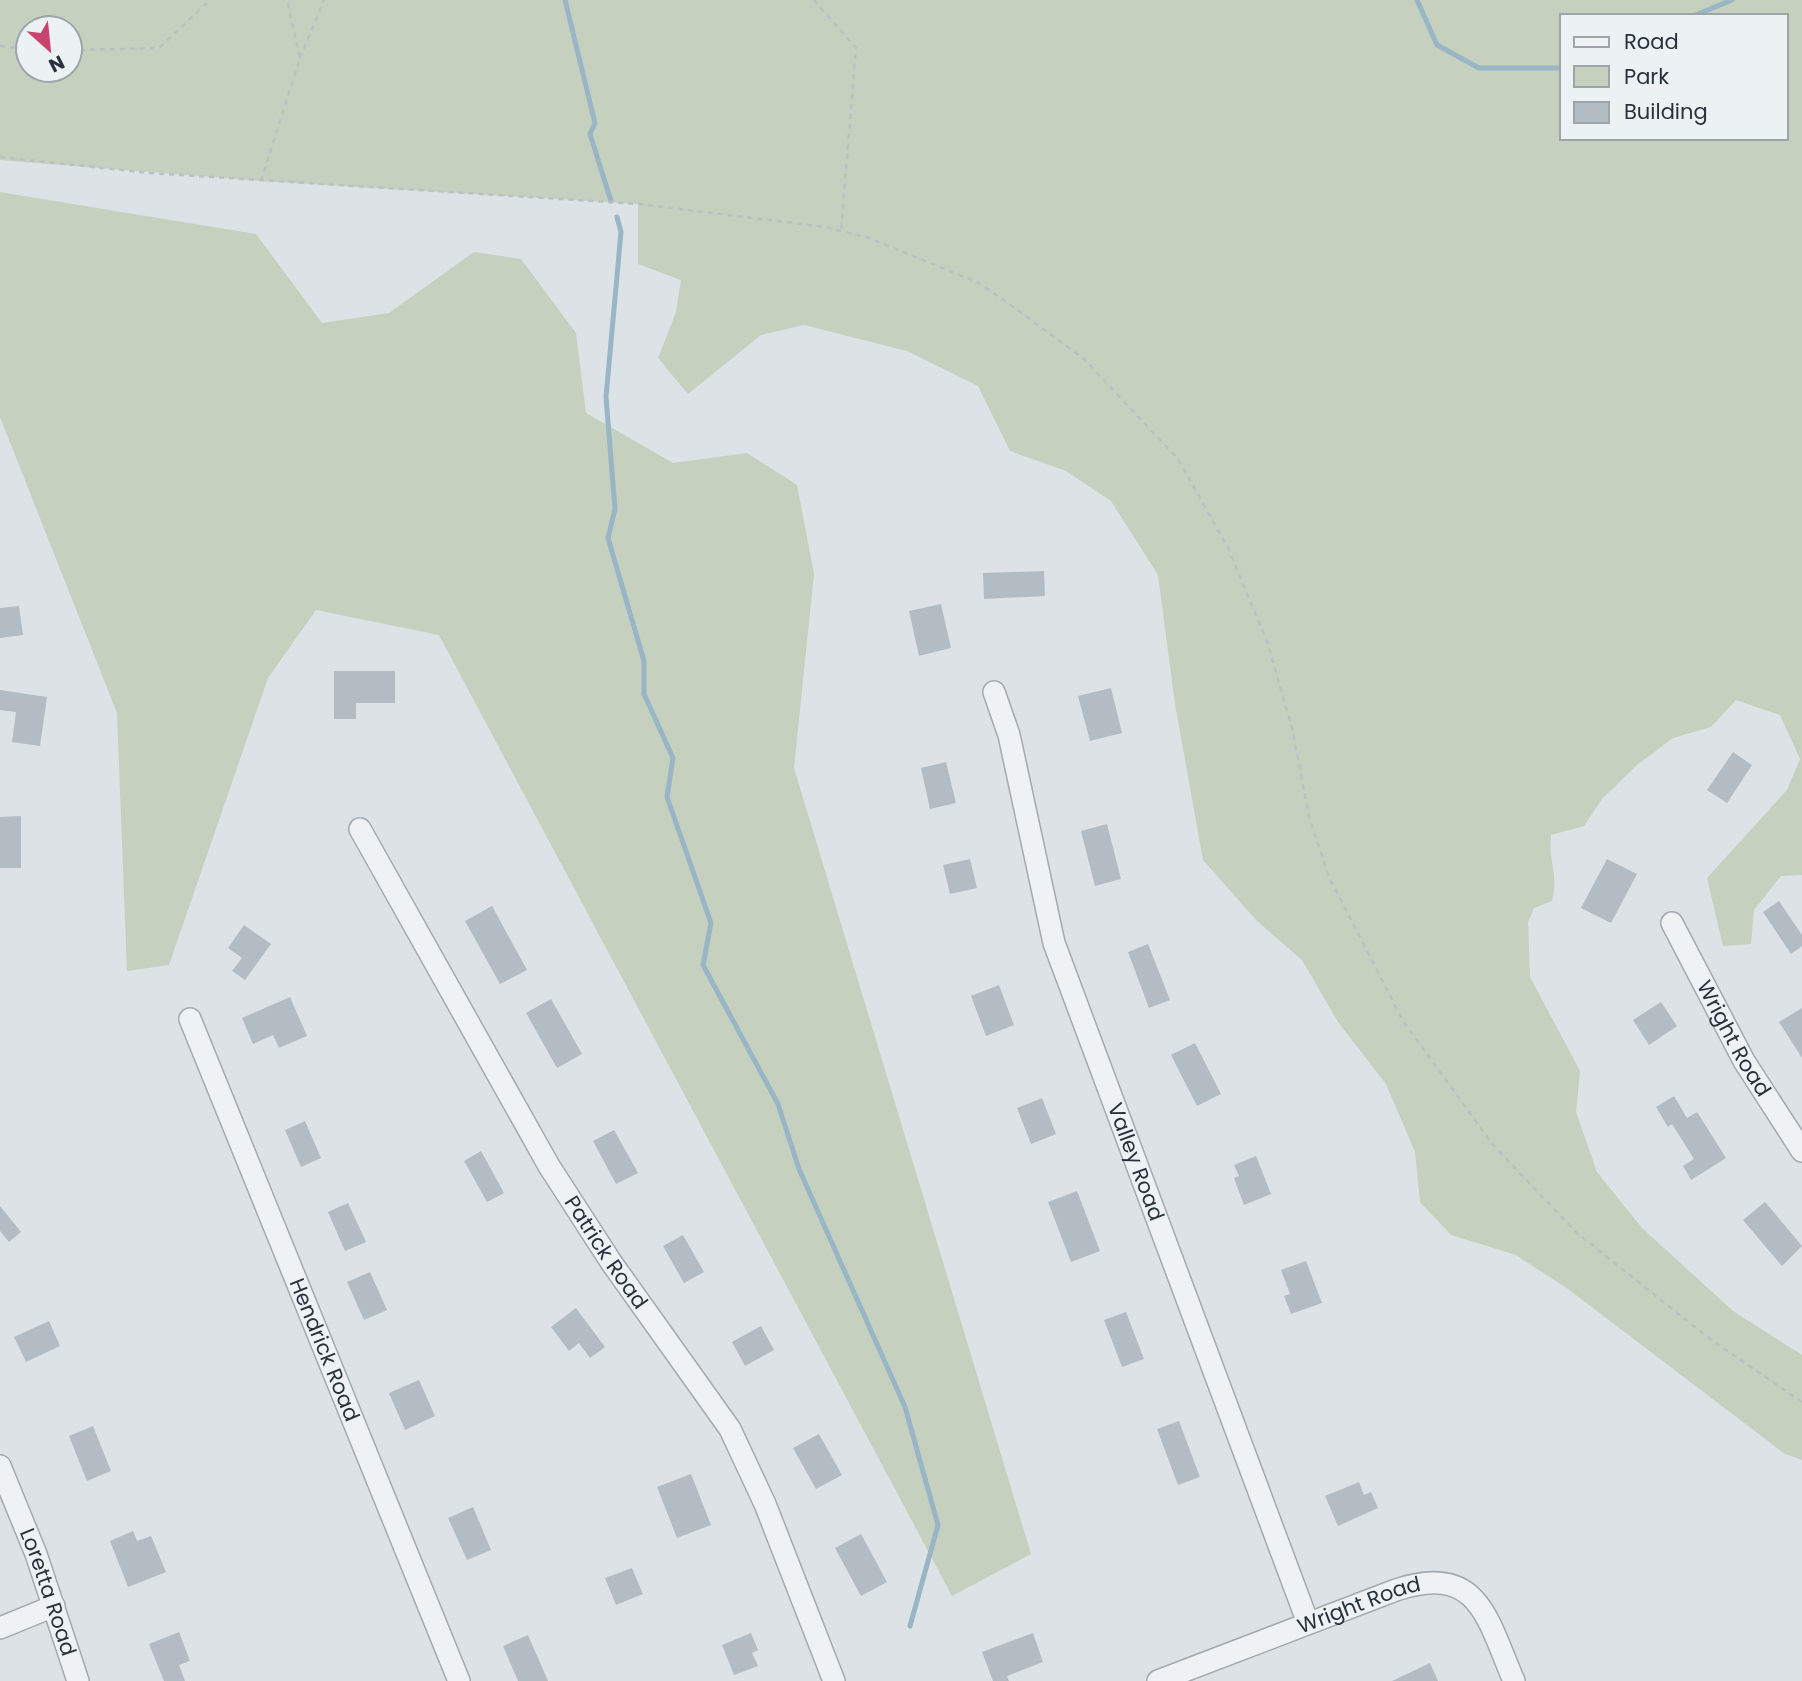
<svg xmlns="http://www.w3.org/2000/svg" width="1802" height="1681" font-family="Poppins,sans-serif">
<style>
.green{fill:#c5d0be;fill-rule:evenodd}
.lines{fill:none;stroke-linecap:round;stroke-linejoin:round}
.stream{stroke:#98b6c6;stroke-width:5}
.building{fill:#b4bcc3}
.minor-casing{stroke:#a2aab0;stroke-width:24}
.path{stroke:#bbc0c5;stroke-width:2.5;stroke-dasharray:5 5;stroke-linecap:butt}
.minor{stroke:#eff2f5;stroke-width:21}
.labels{text-anchor:middle;stroke-width:7;stroke-linejoin:round;paint-order:stroke}
.street-label{font-size:21px;fill:#27323c;stroke:#ecf1f4}
</style>
<rect width="100%" height="100%" fill="#dce2e6"/>
<path class="green" d="M0,0H1802V875L1781,876L1754,910L1751,944L1723,946L1707,878L1787,790L1800,759L1780,715L1736,700L1711,727L1673,738L1637,765L1602,799L1584,826L1551,835C1548,864 1559,872 1552,901L1534,908L1528,922L1530,977L1580,1071L1576,1112L1597,1172L1642,1228L1733,1311L1802,1355V1460L1785,1454L1568,1289L1516,1255L1451,1235L1420,1202L1415,1152L1386,1084L1338,1022L1302,960L1257,921L1203,860L1175,704L1158,575L1111,501L1066,471L1010,451L978,386L907,351L804,325L761,335L688,394L658,358L676,312L681,280L638,264V204L261,181L0,160ZM1562,16H1786V138H1562ZM28,28H70V70H28Z
M0,192L256,234L322,323L389,313L474,252L521,259L576,333L586,413L673,463L747,453L797,485L814,574L794,768L1031,1554L952,1596L439,635L316,610L268,678L169,965L127,971L117,713L0,417Z"/>
<g class="lines">
<path class="stream" d="M565,0L595,123L590,134L611,201
M1417,0L1437,45L1479,68H1562
M1693,16L1732,0
M617,217L621,232L606,397L615,509L608,538L644,661V694L673,758L667,797L711,923L703,965L778,1104L799,1169L905,1407L938,1525L910,1626"/>
</g>
<path class="building" d="M1044,571L1045,596L984,599L983,573Z
M941,604L951,648L919,656L909,611Z
M19,606L23,635L0,638V608Z
M334,671H395V703H356V719H334Z
M1111,688L1122,733L1090,741L1078,696Z
M0,690L47,697L40,746L12,742L16,712L0,710Z
M1733,752L1752,765L1727,803L1707,790Z
M946,762L956,803L930,809L921,768Z
M21,816V868H0V817Z
M1107,824L1121,879L1095,886L1081,831Z
M970,859L977,888L950,894L943,865Z
M1607,859L1637,874L1611,923L1581,908Z
M1779,901L1802,935V946L1791,954L1763,912Z
M492,906L527,970L500,984L465,921Z
M244,925L271,944L245,980L232,971L242,958L228,948Z
M1148,944L1170,1000L1149,1008L1128,952Z
M999,985L1014,1025L986,1036L971,996Z
M290,997L307,1036L279,1048L273,1035L253,1044L242,1018Z
M551,999L582,1054L557,1068L526,1013Z
M1661,1002L1677,1026L1649,1045L1633,1020Z
M1802,1008V1058L1779,1022Z
M1195,1043L1221,1094L1197,1106L1171,1055Z
M1674,1096L1687,1118L1697,1112L1726,1158L1691,1180L1683,1166L1694,1159L1672,1124L1668,1127L1656,1107Z
M1042,1098L1056,1134L1031,1144L1017,1108Z
M305,1121L321,1158L301,1167L285,1130Z
M614,1130L638,1173L616,1184L593,1141Z
M481,1151L504,1193L487,1202L464,1161Z
M1256,1156L1271,1194L1244,1205L1234,1178L1239,1176L1234,1165Z
M1077,1191L1100,1251L1071,1262L1048,1202Z
M1765,1202L1802,1246L1782,1266L1743,1220Z
M348,1203L366,1242L345,1251L328,1212Z
M0,1206L21,1232L9,1242L0,1231Z
M683,1235L704,1272L684,1283L663,1246Z
M1306,1261L1322,1303L1291,1314L1284,1296L1290,1294L1281,1270Z
M370,1272L387,1310L364,1320L347,1282Z
M576,1308L605,1347L590,1358L579,1343L569,1351L551,1327Z
M1126,1312L1144,1359L1122,1367L1104,1320Z
M49,1321L60,1346L26,1362L14,1337Z
M761,1326L774,1350L745,1366L732,1342Z
M419,1380L435,1416L405,1430L389,1393Z
M1179,1421L1200,1477L1178,1485L1157,1429Z
M93,1426L111,1471L87,1481L69,1436Z
M819,1434L842,1475L816,1489L793,1448Z
M691,1474L711,1525L677,1538L657,1487Z
M1359,1482L1364,1495L1371,1492L1378,1508L1338,1526L1325,1496Z
M473,1507L491,1550L467,1560L448,1518Z
M133,1531L137,1541L151,1536L166,1572L128,1587L110,1541Z
M861,1534L887,1582L861,1596L835,1548Z
M632,1568L643,1594L616,1605L605,1578Z
M179,1632L190,1661L179,1665L185,1681H164L149,1644Z
M751,1633L758,1650L752,1653L758,1666L734,1675L722,1645Z
M1033,1633L1043,1662L1007,1676L1009,1681H993L982,1652Z
M528,1635L548,1681H518L503,1646Z
M1430,1663L1438,1681H1392Z"/>
<g class="lines">
<g class="minor-casing">
<g id="minor">
<path id="s1" d="M994,692L1009,735L1054,943L1308,1623"/>
<path id="s2" d="M360,829L549,1166L611,1262L730,1429L765,1504L834,1681"/>
<path id="s3" d="M1672,923L1744,1061L1802,1151"/>
<path id="s4" d="M190,1019L459,1681"/>
<path id="s5" d="M0,1466L36,1554L78,1681"/>
<path d="M0,1628L54,1606"/>
<path id="s6" d="M1158,1681L1396,1590C1479,1562 1487,1619 1514,1681"/>
</g>
</g>
<path class="path" d="M814,0L856,48L841,231
M0,46L28,49
M70,50L159,48L210,0
M300,58L324,0
M0,157L149,173L639,204L826,227L869,238L977,282L1008,303L1084,359L1178,459L1228,548L1268,644L1292,728L1309,817L1329,877L1403,1021L1493,1145L1577,1233L1710,1339L1802,1402
M261,181L300,58L287,0"/>
<use href="#minor" class="minor"/>
</g>
<g class="labels">
<g class="street-label">
<text dy="7" stroke="none"><textPath href="#s3" startOffset="131">Wright Road</textPath></text>
<text dy="7" stroke="none"><textPath href="#s1" startOffset="492">Valley Road</textPath></text>
<text dy="7" stroke="none"><textPath href="#s2" startOffset="490">Patrick Road</textPath></text>
<text dy="7" stroke="none"><textPath href="#s4" startOffset="357">Hendrick Road</textPath></text>
<text dy="7" stroke="none"><textPath href="#s5" startOffset="135">Loretta Road</textPath></text>
<text dy="7" stroke="none"><textPath href="#s6" startOffset="215">Wright Road</textPath></text>
</g>
</g>
<rect x="1560" y="14" width="228" height="126" fill="#ecf1f4" stroke="#9da5aa" stroke-width="2"/>
<rect x="1574" y="37" width="35" height="10" fill="#eff2f5" stroke="#9da5aa" stroke-width="2"/>
<text x="1624" y="49" font-size="21" fill="#27323c">Road</text>
<rect x="1574" y="66" width="35" height="21" fill="#c5d0be" stroke="#9da5aa" stroke-width="2"/>
<text x="1624" y="84" font-size="21" fill="#27323c">Park</text>
<rect x="1574" y="102" width="35" height="21" fill="#b4bcc3" stroke="#9da5aa" stroke-width="2"/>
<text x="1624" y="119" font-size="21" fill="#27323c">Building</text>
<g transform="translate(49 49) rotate(153)"><circle r="33" fill="#ecf1f4" stroke="#9da5aa" stroke-width="2"/>
<path d="M0-5L12 26L0 18L-12 26Z" fill="#ca426e"/>
<text y="-10" font-size="19" font-weight="bold" text-anchor="middle" fill="#27323c">N</text>
</g>
</svg>
